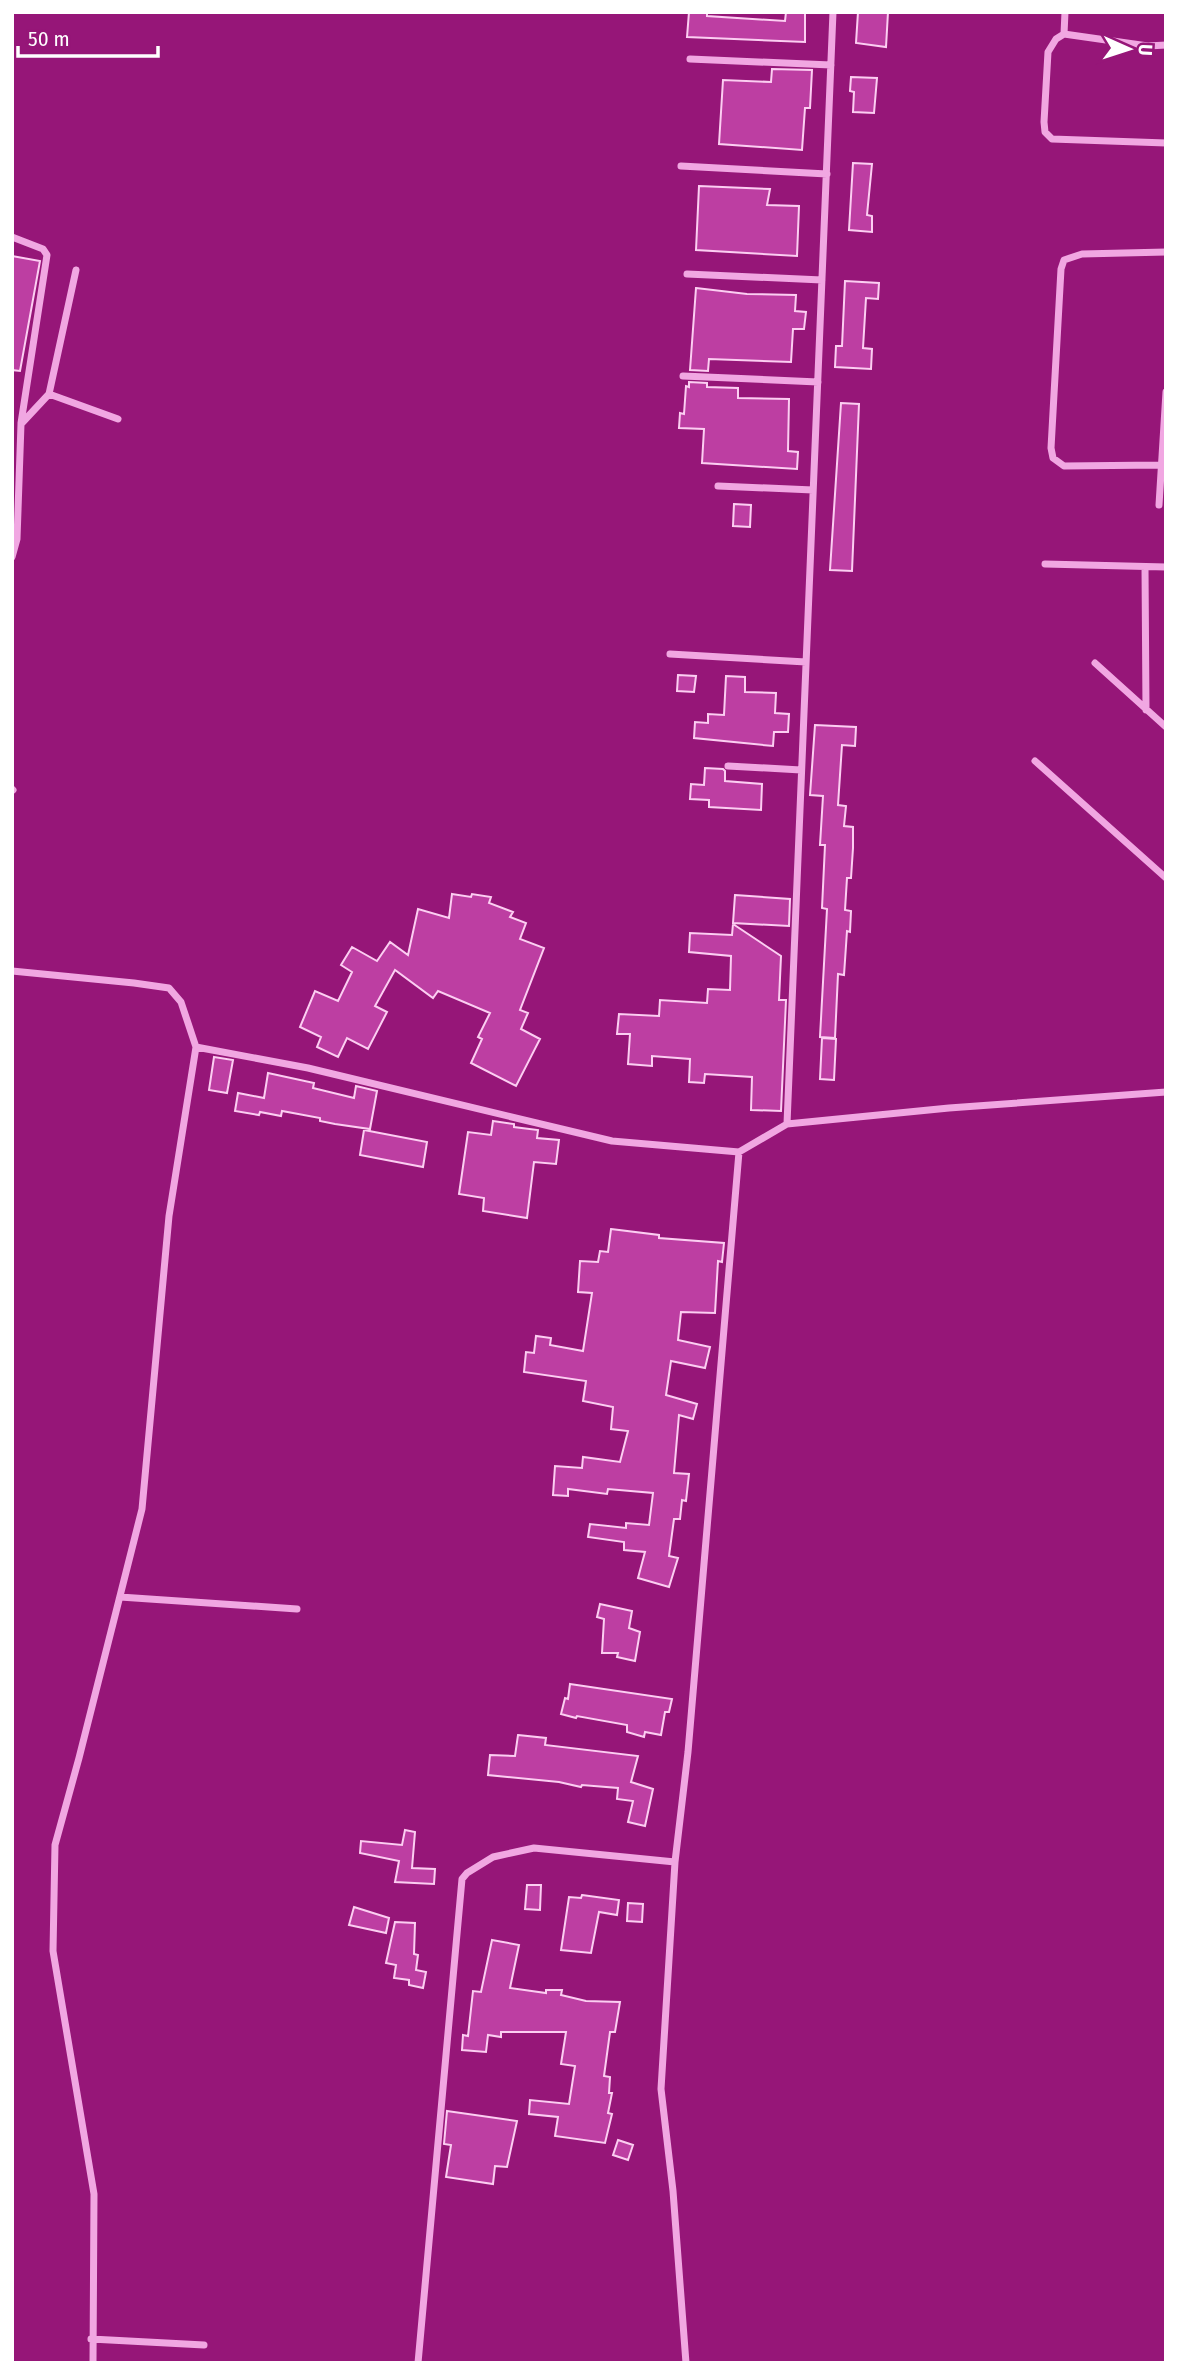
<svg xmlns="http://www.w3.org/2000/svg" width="1178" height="2375" font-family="'Fira Sans Condensed',sans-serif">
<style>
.building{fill:#bd3ea2;stroke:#fccef2;stroke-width:2}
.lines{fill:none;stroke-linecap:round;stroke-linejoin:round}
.minor{stroke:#f1a7e2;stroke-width:7}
</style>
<rect width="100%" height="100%" fill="#961678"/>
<path class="building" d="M689,12H707V16L785,21L786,12H805V42L687,37Z
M858,12H888L886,47L856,43Z
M772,69L812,70L810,108H805L802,150L719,144L723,80L771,82Z
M851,77L877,78L874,113L853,112L854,92L850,91Z
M853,163L872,164L867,215L872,216V232L849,230Z
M699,186L770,189L767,205L799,206L797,256L696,250Z
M12,256L40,261L20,371L12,370Z
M845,281L879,283L878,299L866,298L863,348L872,349L871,369L835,367L836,346H842Z
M696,288L747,294L796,295L795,311L806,312L804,329H793L791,362L709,359L708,371L690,370Z
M689,382L707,383V387L738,388V398L789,399L788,451L798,452L797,469L702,463L704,429L679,428L680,413L684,414L686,386L689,387Z
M841,403L859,404L852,571L830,570Z
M734,504L751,505L750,527L733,526Z
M678,675L696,676L694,692L677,691Z
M726,676L745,677V692L776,693L775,713L789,714L788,732H774L773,746L694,738L695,722L708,723V714L724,715Z
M815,725L856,727L855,746L842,745L838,805L846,806L844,826L853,827V848L851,878H847L845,910L851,911L850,932L847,931L844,975L838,974L835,1038L820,1037L827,909L822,908L825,845H820L823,796L810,795Z
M705,768L723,769L725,771V781L762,784L761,810L709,807V800L690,799L691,784L704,785Z
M452,894L471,897L472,894L491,897L489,903L513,912L510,917L526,923L520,939L544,948L520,1010L528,1013L521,1029L540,1039L516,1086L471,1063L482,1039L478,1037L490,1013L438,991L433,998L395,970L375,1006L387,1012L368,1049L347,1038L338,1057L317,1047L321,1037L300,1027L315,991L338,1001L352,972L341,965L352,947L377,961L390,942L408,955L418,909L449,918Z
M735,895L790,899L789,926L733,923Z
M733,924L781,956L779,1000H786L781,1111L751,1110L752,1077L705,1074L704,1083L689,1082L690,1059L652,1056V1066L628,1064L630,1034H617L619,1014L659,1016L660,1000L707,1003L708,989L730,990L731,956L689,952L690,933L732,935Z
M822,1038L836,1039L834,1080L820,1079Z
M214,1057L233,1060L227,1093L209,1090Z
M268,1073L314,1083L313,1088L354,1098L356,1086L377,1091L370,1129L335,1124L320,1121V1118L282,1111L281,1116L260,1112L259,1115L235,1111L238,1093L264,1098Z
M493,1121L514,1124V1127L538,1130L537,1138L559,1140L556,1164L534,1162L527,1218L483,1211L484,1198L459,1194L468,1132L491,1135Z
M364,1130L427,1142L423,1167L360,1155Z
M611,1229L659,1235V1238L724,1243L722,1262L718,1261L715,1313L681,1312L678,1340L710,1347L705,1368L671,1361L666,1395L697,1404L693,1419L679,1415L674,1473L689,1474L686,1501L682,1500L680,1519H674L669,1556L678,1558L669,1587L638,1578L645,1552L624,1550V1542L588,1537L590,1524L626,1528V1523L649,1525L653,1493L608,1489L607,1494L568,1489V1496L553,1495L555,1466L582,1468L583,1457L620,1462L628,1431L611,1429L613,1407L583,1401L586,1381L524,1372L526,1352L534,1353L536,1336L551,1338L550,1345L583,1351L592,1293L578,1292L580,1261L598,1262L600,1251L608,1252Z
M600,1604L632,1611L629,1628L640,1632L635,1661L617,1657L618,1653H602L604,1619L597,1617Z
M570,1684L672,1699L669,1712H665L661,1735L645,1732L644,1737L627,1732V1725L577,1716L576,1718L561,1714L565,1698L568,1699Z
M518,1735L546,1738L545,1745L638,1756L631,1782L653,1789L645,1826L628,1822L633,1801L617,1799L618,1788L582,1785L581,1787L559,1782L488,1775L490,1755L515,1756Z
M405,1830L415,1832L412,1868L435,1869L434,1884L395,1882L399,1861L360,1853L361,1841L402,1845Z
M527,1885H541L540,1910L525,1909Z
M582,1895L619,1900L617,1915L599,1912L591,1953L561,1950L569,1897L581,1898Z
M628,1903L643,1904L642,1922L627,1921Z
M354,1907L389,1918L386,1933L349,1925Z
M395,1922L415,1923L414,1954L418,1955L416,1970L426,1972L423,1988L409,1985V1980L394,1978L396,1965L386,1963Z
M492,1940L519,1945L510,1988L546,1993V1990H562L561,1995L586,2001L620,2002L615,2032H610L604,2076L610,2077L609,2093H612L608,2113L612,2114L605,2143L555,2136L558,2117L529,2114L530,2100L569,2104L575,2066L561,2064L566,2032H501V2037L488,2035L486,2052L462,2050L463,2035L468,2036L473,1991L481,1992Z
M447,2111L517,2121L507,2167L495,2166L493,2184L446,2177L451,2145L444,2144Z
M618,2140L633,2145L628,2160L613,2155Z"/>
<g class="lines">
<path class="minor" d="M1064,34L1065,12
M1166,45L1148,46L1064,34L1056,39L1048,52L1044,122L1045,132L1052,139L1166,143
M690,59L831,65
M681,166L827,174
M12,237L43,249L47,255L21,423
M687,274L822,280
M683,376L818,382
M49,394L118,419
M1160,465L1064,466L1053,458L1051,448L1061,269L1064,260L1082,254L1166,252
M718,486L813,490
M1159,505L1166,392
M12,557L17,539L21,424L49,394L76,270
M1045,564L1166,567
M1145,567L1146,710
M670,654L806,662
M1095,663L1166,727
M1035,761L1166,878
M728,766L801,770
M12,789L13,790
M12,971L134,983L169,988L181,1002L196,1047L308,1068L612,1141L739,1152L787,1124L949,1108L1166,1092
M787,1124L833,12
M120,1597L297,1609
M91,2339L204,2345
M93,2363L94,2194L53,1951L55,1845L79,1758L142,1509L169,1216L196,1047
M418,2363L462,1879L467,1873L493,1857L534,1848L675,1862
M686,2363L673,2191L661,2089L675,1862L688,1752L739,1152"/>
</g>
<rect width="1178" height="2375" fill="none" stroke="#ffffff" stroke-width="28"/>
<g transform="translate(1129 49) rotate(93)" stroke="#961678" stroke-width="5" paint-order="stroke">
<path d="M0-5L12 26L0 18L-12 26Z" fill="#ffffff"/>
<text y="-10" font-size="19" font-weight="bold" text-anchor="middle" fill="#ffffff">U</text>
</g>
<path d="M18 46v10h140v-10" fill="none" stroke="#ffffff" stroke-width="3.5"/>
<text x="28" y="46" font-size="21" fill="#ffffff" stroke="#961678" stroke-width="5" paint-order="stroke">50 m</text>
</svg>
